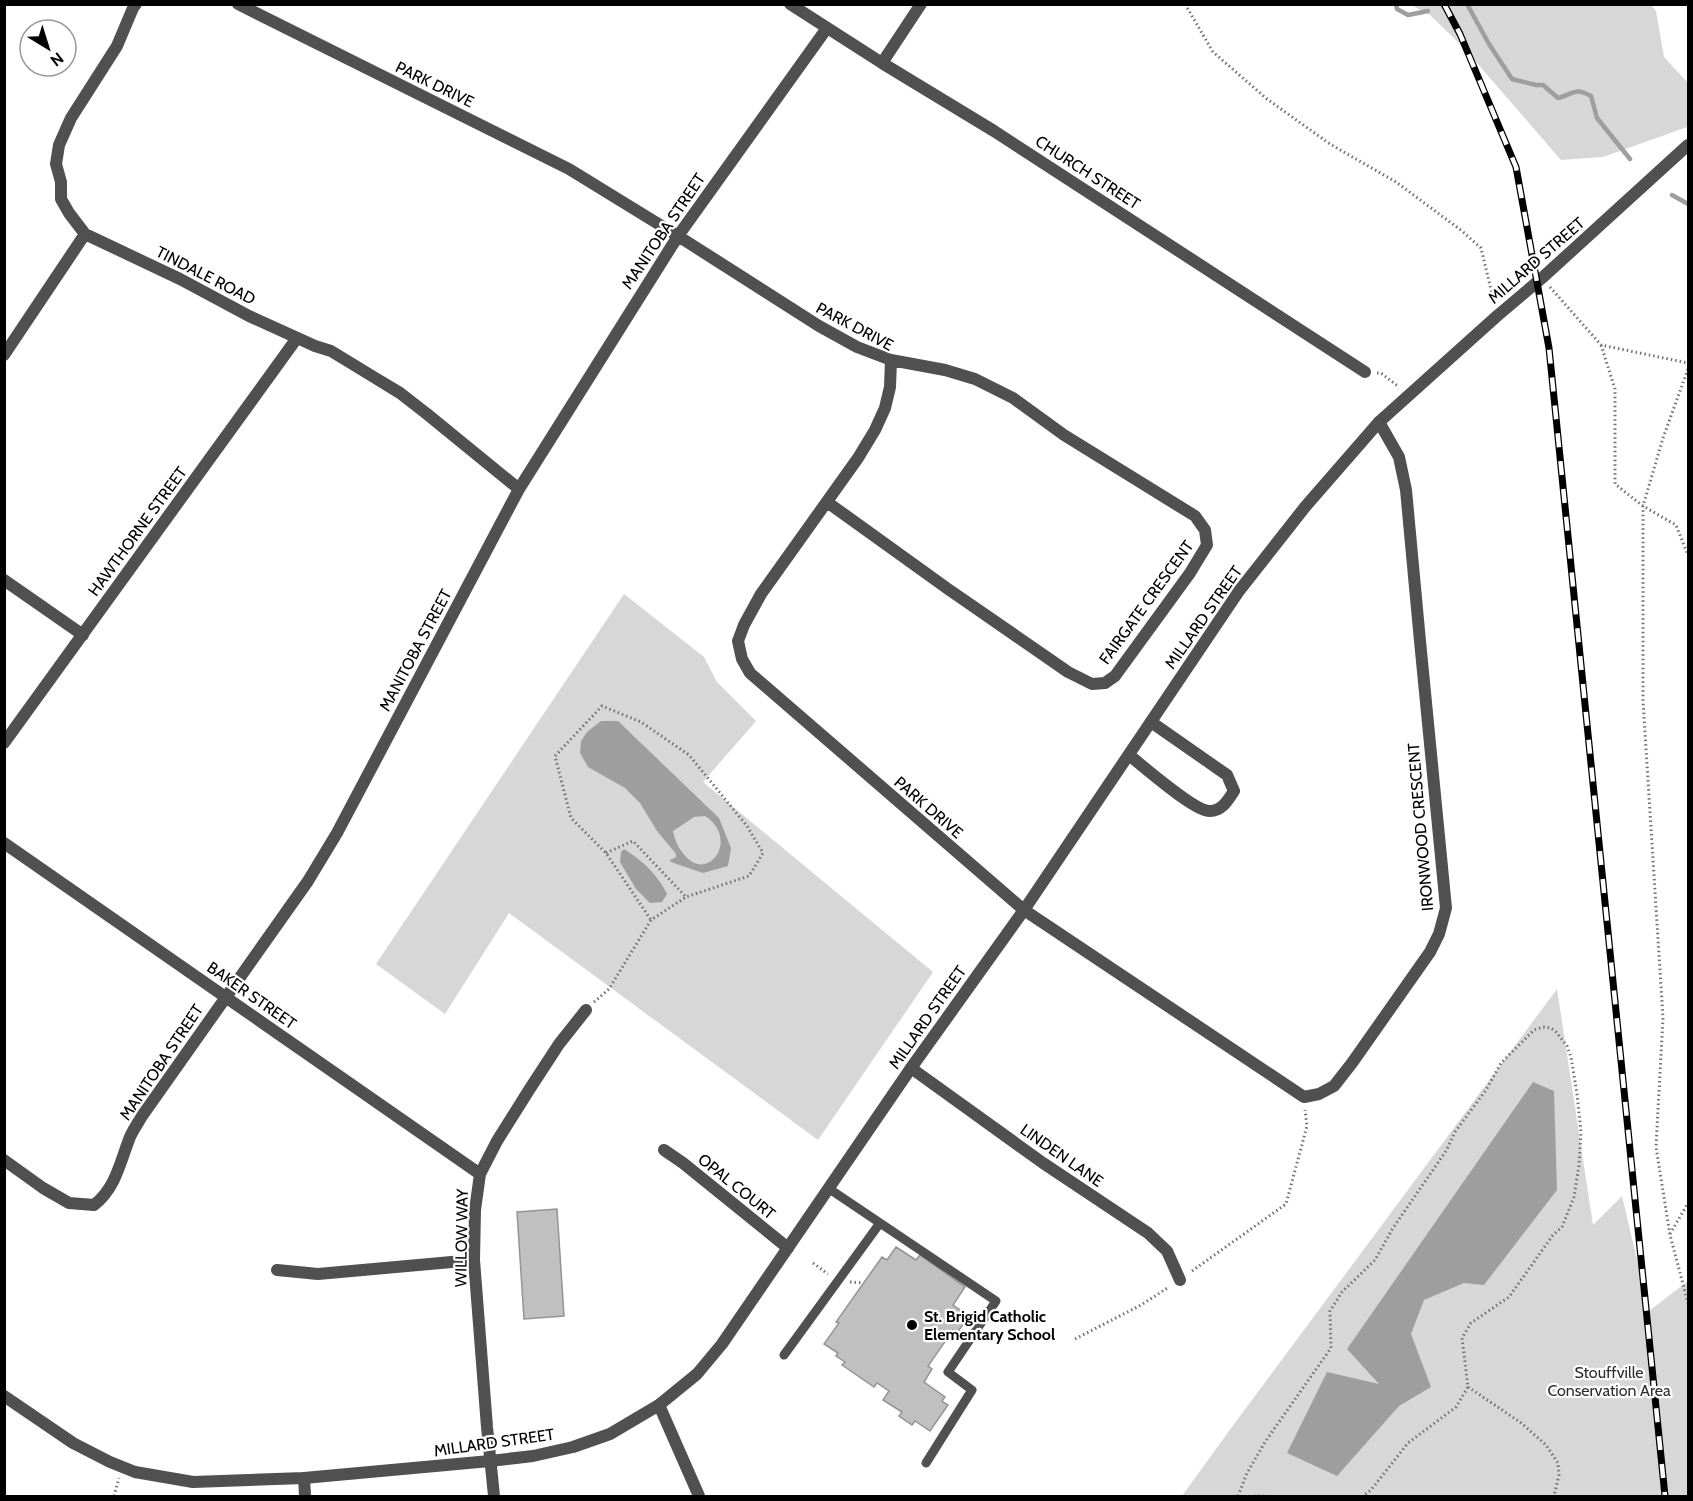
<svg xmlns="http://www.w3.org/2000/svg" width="1693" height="1501" font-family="Cabin,sans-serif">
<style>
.green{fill:#d7d7d7}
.water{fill:#9e9e9e;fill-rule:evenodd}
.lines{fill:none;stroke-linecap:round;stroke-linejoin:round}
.stream{stroke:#9e9e9e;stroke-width:4.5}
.building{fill:#c0c0c0;stroke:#949494;stroke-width:1.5}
.path{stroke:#727272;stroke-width:3;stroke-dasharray:1.5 3;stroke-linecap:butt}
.service{stroke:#505050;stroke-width:9}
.minor{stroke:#505050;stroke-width:12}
.tertiary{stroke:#505050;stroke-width:12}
.rail-casing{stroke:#000;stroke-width:7}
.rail{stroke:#fff;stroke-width:4.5;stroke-dasharray:14;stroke-linecap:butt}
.poi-dot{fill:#000;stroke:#fff;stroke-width:2}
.labels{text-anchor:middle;stroke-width:4.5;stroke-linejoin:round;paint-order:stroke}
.street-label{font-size:16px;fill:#000;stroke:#fff}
.poi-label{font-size:16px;font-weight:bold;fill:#000;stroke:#fff;text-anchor:start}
.park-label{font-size:16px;fill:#2e2e2e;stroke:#fff}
</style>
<rect width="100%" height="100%" fill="#fff"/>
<path class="green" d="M1411,5H1651L1656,11L1664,57L1688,83V125L1687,127L1603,157L1561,160L1464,48L1430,15Z
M624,594L704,657L717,682L756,721L703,782L933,972L818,1140L509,913L445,1014L376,964Z
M1557,989L1593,1225L1622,1196L1649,1311L1688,1281V1496H1182L1229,1431Z"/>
<path class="water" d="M601,721H618L719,818L731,848L728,866L703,873L671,862L670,860L676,857V854L657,831L640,803L625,788L588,767L580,753L581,741L587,732ZM705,816C741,839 707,887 682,852C677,845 675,840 673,831L694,817Z
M624,849C643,861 657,874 667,894L662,902L650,903L636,889L620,862L621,852Z
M1533,1082L1554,1091L1557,1190L1484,1285L1464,1283L1424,1300L1411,1334L1431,1387L1399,1406L1337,1476L1287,1453L1327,1372L1379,1384L1347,1349Z"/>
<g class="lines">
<path class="stream" d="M1396,4L1397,9L1408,15L1428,11
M1467,4L1489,44L1512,79L1536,85H1543L1558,98C1574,94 1574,87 1591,96L1597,118L1630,159
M1672,195L1688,204"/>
</g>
<path class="building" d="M557,1209L564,1316L524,1319L517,1212Z
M896,1247L916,1260L920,1255L965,1287L953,1305L969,1316L957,1333L953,1330L928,1366L932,1369L924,1382L945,1397L942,1401L948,1405L930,1431L915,1421L912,1425L899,1416L902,1412L883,1400L889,1391L877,1383L874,1387L842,1365L845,1362L836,1356L838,1353L824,1344L839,1323L836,1322L882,1257L887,1260Z"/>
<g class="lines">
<path class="path" d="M1185,4L1213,52L1267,99L1330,144L1396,182L1462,231L1481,248L1494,302
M1550,287L1601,345L1688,363
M1601,345L1615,389V484L1643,506L1676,525L1688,555
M1688,369L1663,438L1643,506V701L1663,1018L1656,1147L1670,1235L1688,1303
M1377,373H1381L1399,387
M606,853L633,841L686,897L749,876L763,853L747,826L689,755L641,722L602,706L555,756L571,818L606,853L651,920
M594,1002L609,989L651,920L686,897
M1670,1234L1688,1203
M813,1263L828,1274
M1192,1271L1286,1204L1307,1126L1305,1110
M850,1282L863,1283
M1075,1339L1141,1305L1169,1287
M1468,1387L1520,1422L1546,1445L1558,1463L1559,1475L1554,1496
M114,1496L119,1478
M1238,1496L1247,1473L1265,1442L1331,1348L1330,1311L1342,1292L1375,1260L1393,1228L1446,1151L1455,1132L1486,1090L1501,1063L1534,1030L1543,1027L1551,1028L1556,1032L1567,1046L1571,1057L1577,1094L1581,1132L1579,1165L1574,1197L1562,1227L1553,1235L1509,1297L1471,1323L1462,1338L1468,1387L1456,1407L1408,1443L1371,1490L1363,1496
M1254,1496H1266"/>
<path class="service" d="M828,1188L996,1301L948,1372L972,1390L926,1463
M784,1355L880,1223"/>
<path class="minor" d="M136,4L133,8L117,46L71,118L59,145L56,164L61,182V199L69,213L85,234L180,279L249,316L315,346L331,351L372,376L400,393L427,414L519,489
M238,4L569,169L678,236L819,326L857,347L891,360L890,387L885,408L875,430L858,458L761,594L744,625L738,641L742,659L750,673L1024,910L1304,1097L1319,1094L1334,1086L1352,1063L1430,952L1439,934L1446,908L1420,641L1406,490L1399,457L1379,422
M790,4L882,63L994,131L1365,372
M882,63L921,4
M4,355L85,234
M827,502L948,589L1068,672L1092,684L1105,683L1115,676L1190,573L1207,545L1205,530L1195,516L1064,435L1013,398L975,379L945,370L891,360
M4,580L83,635
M4,743L297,338
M1129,755C1143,766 1195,812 1210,811C1222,811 1228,800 1234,791L1227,775L1151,722
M4,843L480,1174
M911,1068L1043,1163L1148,1233L1167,1251L1180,1280
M664,1150L683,1163L788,1248
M4,1160L43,1188L69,1203L94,1205C116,1188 120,1162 130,1137C133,1130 138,1123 142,1116L308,881L337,833L519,489L678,236L827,28
M277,1270L318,1274L474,1260
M659,1405L699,1496
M304,1478L305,1496
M494,1496L487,1427L474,1260L475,1210L480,1174L497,1141L529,1090L559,1044L586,1010"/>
<path class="tertiary" d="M4,1396L73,1443L110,1462L135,1472L193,1482L304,1478L490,1461L533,1456L573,1447L610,1434L659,1405L697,1374L722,1344L911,1068L1024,910L1239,591L1305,507L1379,422L1497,316L1542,278L1688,145"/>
<g class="rail-casing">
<path id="rail" d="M1444,4L1460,34L1516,167L1549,348L1665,1496"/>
</g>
<use href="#rail" class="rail"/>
</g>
<circle class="poi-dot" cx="912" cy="1325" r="6"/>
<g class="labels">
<g class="street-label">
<text transform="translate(435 84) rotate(26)" y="6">PARK DRIVE</text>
<text transform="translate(1088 172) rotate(33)" y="6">CHURCH STREET</text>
<text transform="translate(663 231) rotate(-56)" y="6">MANITOBA STREET</text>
<text transform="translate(1536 260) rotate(-41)" y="6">MILLARD STREET</text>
<text transform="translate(206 275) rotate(27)" y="6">TINDALE ROAD</text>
<text transform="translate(855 326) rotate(28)" y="6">PARK DRIVE</text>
<text transform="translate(137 531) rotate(-54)" y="6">HAWTHORNE STREET</text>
<text transform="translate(1146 602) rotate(-54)" y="6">FAIRGATE CRESCENT</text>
<text transform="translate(1203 617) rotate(-55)" y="6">MILLARD STREET</text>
<text transform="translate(415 650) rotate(-62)" y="6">MANITOBA STREET</text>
<text transform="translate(929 807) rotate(41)" y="6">PARK DRIVE</text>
<text transform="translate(1420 827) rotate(-95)" y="6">IRONWOOD CRESCENT</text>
<text transform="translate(252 995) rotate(35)" y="6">BAKER STREET</text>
<text transform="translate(927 1017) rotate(-55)" y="6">MILLARD STREET</text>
<text transform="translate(161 1062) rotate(-56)" y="6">MANITOBA STREET</text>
<text transform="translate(1062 1155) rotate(35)" y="6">LINDEN LANE</text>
<text transform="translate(737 1186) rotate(39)" y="6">OPAL COURT</text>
<text transform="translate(461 1238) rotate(-89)" y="6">WILLOW WAY</text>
<text transform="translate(494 1442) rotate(-8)" y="6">MILLARD STREET</text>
</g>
<g class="poi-label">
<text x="924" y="1322">St. Brigid Catholic<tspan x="924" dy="18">Elementary School</tspan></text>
</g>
<g class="park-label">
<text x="1609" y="1378">Stouffville<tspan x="1609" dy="18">Conservation Area</tspan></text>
</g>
</g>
<rect width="1693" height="1501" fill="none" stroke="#000000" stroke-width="12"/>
<g transform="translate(48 48) rotate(142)"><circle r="28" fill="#ffffff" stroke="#999999" stroke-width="1.5"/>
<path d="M0-4.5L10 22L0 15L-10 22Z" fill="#000000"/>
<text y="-9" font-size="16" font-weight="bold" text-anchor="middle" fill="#000000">N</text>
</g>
</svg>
